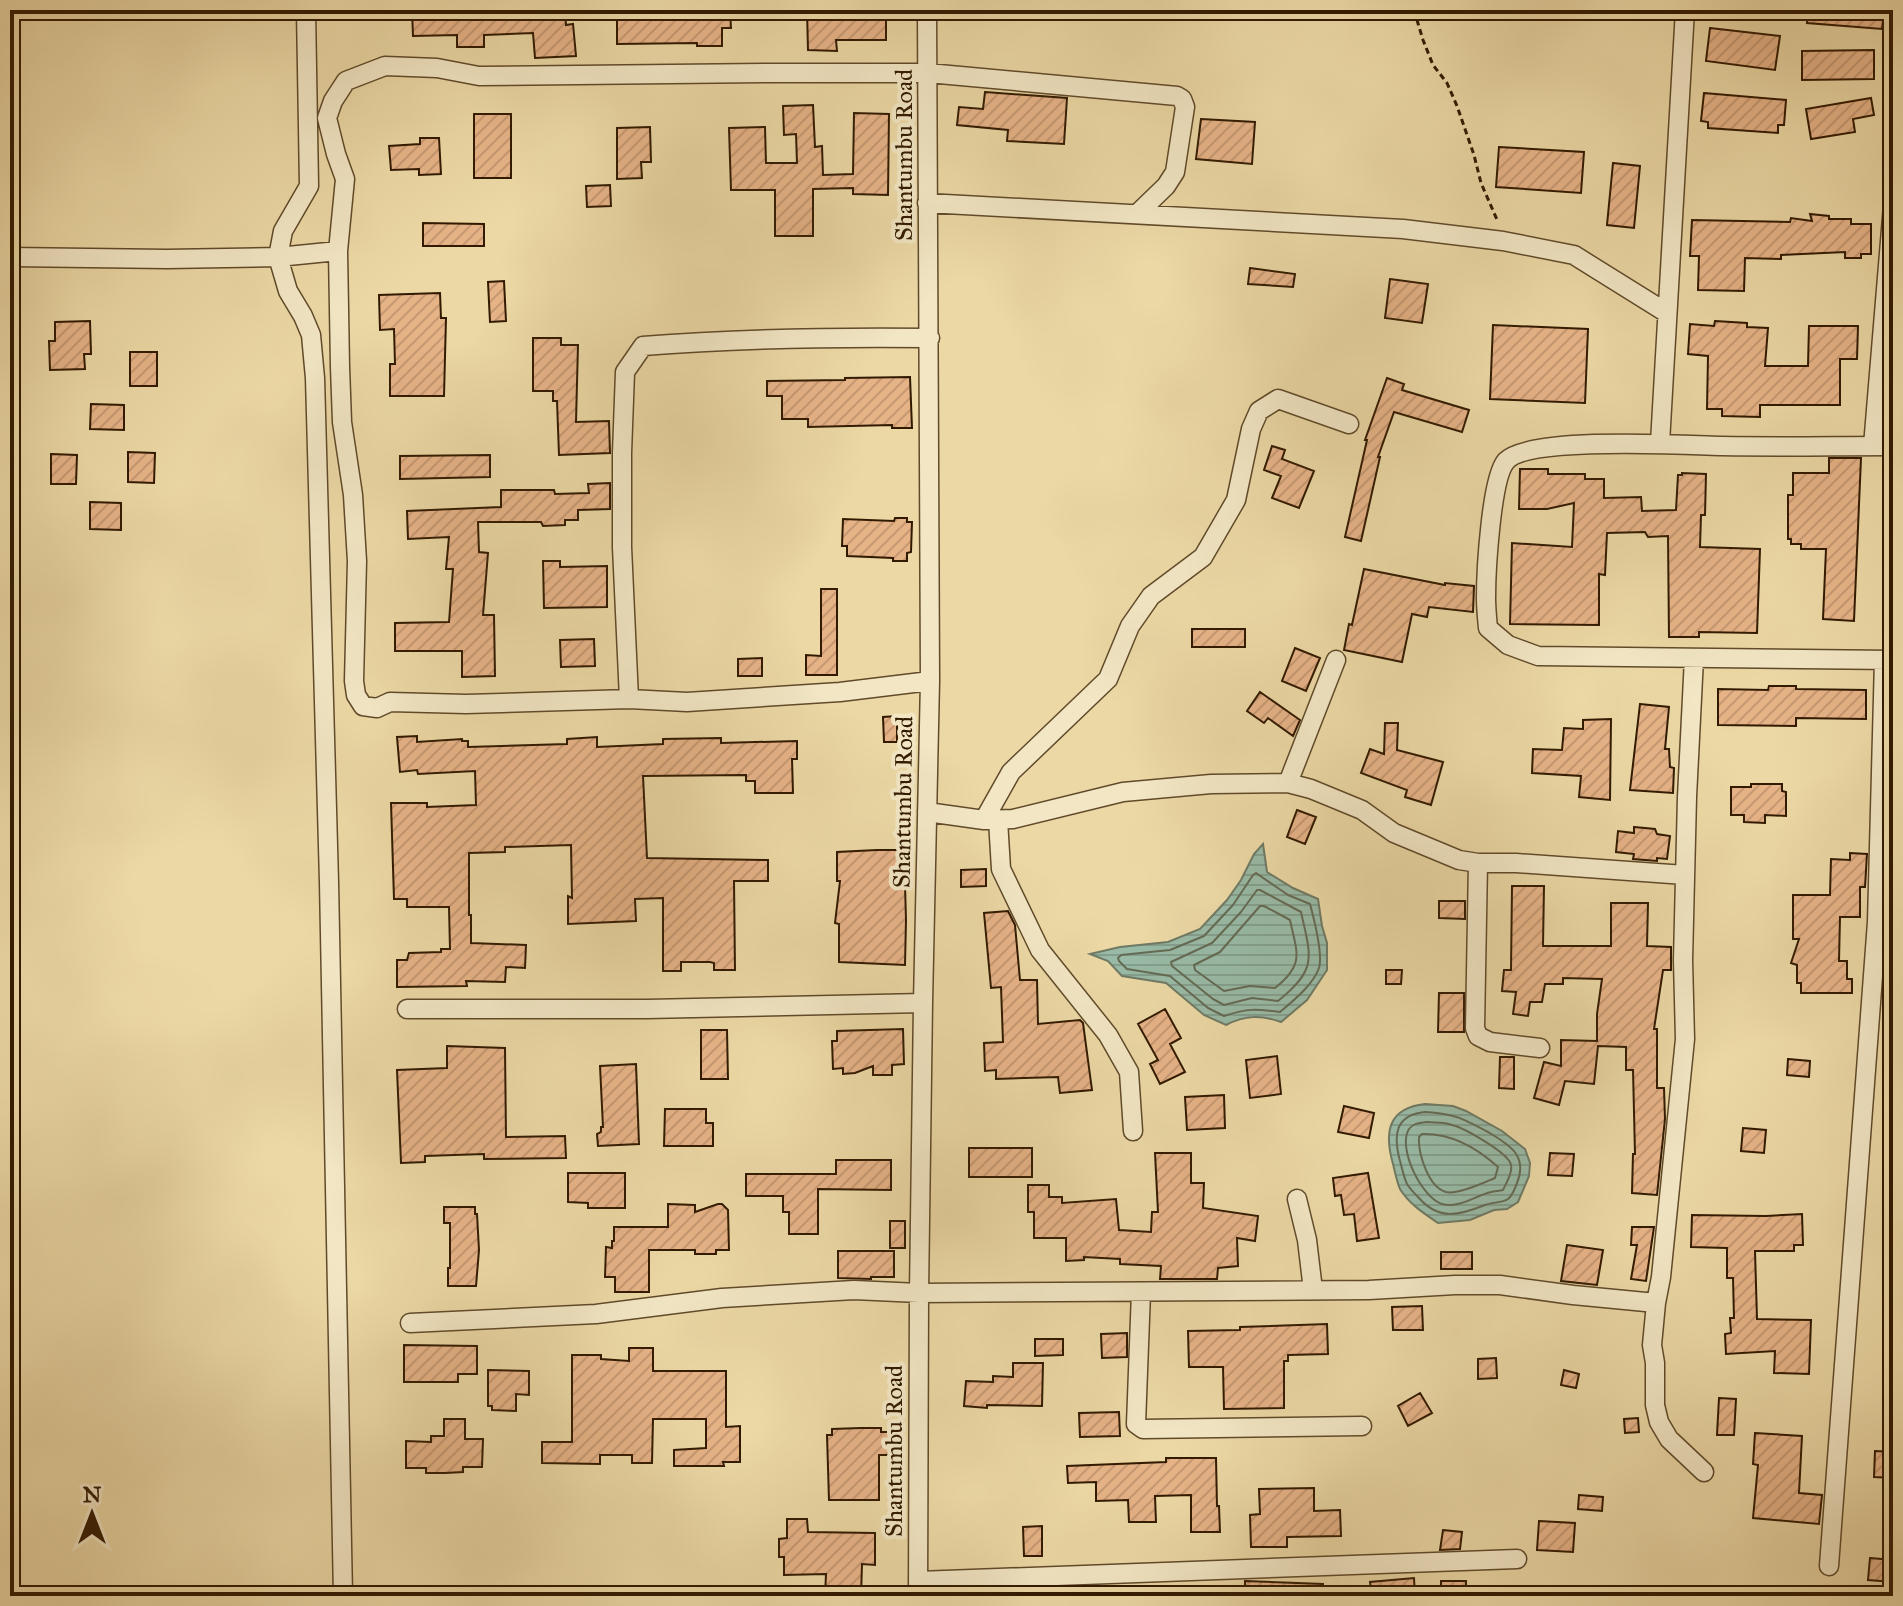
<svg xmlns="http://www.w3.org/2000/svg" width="1903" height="1606" font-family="'IM FELL Great Primer',serif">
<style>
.water{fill:url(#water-rules);stroke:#6f7a64;stroke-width:2}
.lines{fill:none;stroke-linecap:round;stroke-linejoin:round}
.shore{stroke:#656a54;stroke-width:2}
.building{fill:url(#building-hatch);stroke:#321a01;stroke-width:2}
.minor-casing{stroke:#604a2a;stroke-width:21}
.path{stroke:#321a01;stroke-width:3;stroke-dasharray:6 4;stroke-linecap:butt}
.minor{stroke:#f2e6c4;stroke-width:18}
.labels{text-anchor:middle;stroke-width:8;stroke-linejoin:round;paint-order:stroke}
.street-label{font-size:24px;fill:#321a01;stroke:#f2e6c4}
</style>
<defs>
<pattern id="water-rules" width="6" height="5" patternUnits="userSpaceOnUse" patternTransform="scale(2)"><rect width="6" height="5" fill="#98baa6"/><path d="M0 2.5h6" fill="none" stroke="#839f8d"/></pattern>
<pattern id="building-hatch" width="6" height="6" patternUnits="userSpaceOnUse" patternTransform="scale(2)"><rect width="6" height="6" fill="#e6b387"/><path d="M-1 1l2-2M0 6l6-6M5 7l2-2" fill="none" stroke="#c69973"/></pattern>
</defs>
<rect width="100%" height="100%" fill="#ebd8a5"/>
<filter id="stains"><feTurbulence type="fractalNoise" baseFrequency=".0025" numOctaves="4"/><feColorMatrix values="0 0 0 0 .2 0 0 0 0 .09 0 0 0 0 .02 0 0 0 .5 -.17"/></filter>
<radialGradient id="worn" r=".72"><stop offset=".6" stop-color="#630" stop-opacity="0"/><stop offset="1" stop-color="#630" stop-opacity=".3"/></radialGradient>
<path class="water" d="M1263,844L1267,872L1293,888L1318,899L1322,926L1327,943V970L1307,1000L1281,1022C1261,1015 1245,1015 1226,1025L1204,1015L1166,983L1122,976L1108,961L1090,954L1120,947L1168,942L1200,929L1227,900L1241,880L1254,854Z
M1425,1104L1453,1106L1466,1111L1502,1131L1525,1149L1530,1163L1529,1176L1518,1202L1507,1209L1494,1210L1470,1220L1438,1223C1425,1214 1409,1204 1400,1189C1397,1182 1395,1172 1393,1164C1384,1132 1388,1108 1425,1104Z"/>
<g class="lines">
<path class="shore" d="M1256,873L1288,895L1310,904C1314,919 1323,955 1319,968C1313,985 1293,1001 1280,1012C1256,1009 1248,1008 1224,1016L1208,1008L1170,976L1127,969L1119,961L1118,958L1121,955L1170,950L1204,936L1233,905L1253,875Z
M1257,890H1260L1301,912C1311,957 1318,969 1278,1001L1252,998L1224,1005L1213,999L1172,966L1171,962L1212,943L1241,912Z
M1260,906H1264L1290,920C1297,953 1305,964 1275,988L1250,986L1224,991L1195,970L1194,965L1220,952Z
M1425,1112C1455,1114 1462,1118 1488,1132C1510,1145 1528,1156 1517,1183C1515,1188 1513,1195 1508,1199C1502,1203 1493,1202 1485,1205C1460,1215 1439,1221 1419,1198C1415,1194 1410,1189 1407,1184C1404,1178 1402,1168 1400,1161C1393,1135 1395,1115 1425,1112Z
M1426,1122C1435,1123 1444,1122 1452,1125C1464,1128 1509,1153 1511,1165C1513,1173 1506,1183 1503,1190C1499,1191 1495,1191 1491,1192C1477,1195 1458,1209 1442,1204C1422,1198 1397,1148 1409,1129C1413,1123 1420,1123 1426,1122Z
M1422,1134C1451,1133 1477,1148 1498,1167L1495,1178C1485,1182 1458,1195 1446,1192C1428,1187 1418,1153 1419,1137Z"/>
</g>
<path class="building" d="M412,10H565L566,25L573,24L576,56L535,58L533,33L484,35V47H457V35L413,36Z
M703,10H730L731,28H722V46H697V43L617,44V14L695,13L703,12Z
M807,10H886V40H836L837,51L808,50Z
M1808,10H1884L1882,29L1807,23Z
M1710,28L1780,36L1775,70L1706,61Z
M1874,50V79L1802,80V51Z
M985,92L1067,98L1064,144L1007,141L1008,130L957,125L959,107L983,109Z
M1704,93L1786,100L1784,125H1778V133L1708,128V122L1701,121Z
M1871,98L1874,115L1853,119L1855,132L1811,139L1806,109Z
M813,105L815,147L822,146L823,175L853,174L854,113L889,114L888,195L853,194V188L813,189V236H775V190H731L729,128L765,127L766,163H797L796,134L784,135L783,106Z
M474,114H511V178H474Z
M1201,119L1255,122L1252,164L1196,159Z
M650,127L651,162H641L642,178L617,179V128Z
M420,138H439L441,174L419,175V169L391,170L389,146L420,144Z
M1499,147L1584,152L1581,193L1496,187Z
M1613,163L1640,166L1634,228L1607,225Z
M610,185L611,206L587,207L586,186Z
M1810,214L1829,216V219H1851V224H1871V254H1861V258H1845V252L1781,255V259L1745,258L1744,291L1698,290L1699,256H1690L1692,220L1790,222L1791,218L1812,221Z
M423,223L484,224V246H423Z
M1250,268L1295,274L1293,287L1248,284Z
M1390,279L1428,284L1422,323L1385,318Z
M504,281L506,321L490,322L488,282Z
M440,293L441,318H446L444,396H390V364H395L394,329L380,330L379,295Z
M90,321L91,354H84L85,369L50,370L49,341H55V322Z
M1715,321L1747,323V327L1768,328L1765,366H1808L1809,326H1858L1857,359H1840V405H1760V417L1722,416V409H1707L1708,356L1688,354L1690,324L1714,326Z
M1493,325L1588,329L1585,403L1490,399Z
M533,338H561V345H578L576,422L609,421L610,453L559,455L557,401H553V391H533Z
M130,352H157V386H130Z
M910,377L912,428H892V425L808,427V419H782V396H767V381L845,380V378Z
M1387,378L1404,384L1402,390L1469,410L1462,432L1394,412L1378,457H1380L1361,541L1345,537L1367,440H1365Z
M91,404L124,405V430L90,429Z
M1272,446L1285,450L1282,459L1314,471L1299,508L1272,498L1281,476L1264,470Z
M128,452L155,453L154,483L128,482Z
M51,454L77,455L76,484H51Z
M490,455V477L400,479V456Z
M1829,458H1861L1854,621L1823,619L1826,549H1801V544H1791V539H1788V495H1793V473H1829Z
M1520,469H1548V474H1585V479H1604V498L1641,497L1642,511L1676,510L1678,475H1682V473L1706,474L1705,515H1701L1700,547L1760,549L1757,633L1699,632V637H1669L1668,536L1648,537L1645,532L1607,533L1605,575L1599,574V625L1510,624L1512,543L1572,547L1574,503L1547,509H1519Z
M610,483V509L578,510V520H565V525L543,526L541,522H478L479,552L488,553L483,615H494L495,676L462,677V651H395V623L449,622L453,569H446L449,537L408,539L407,511L501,507V490H554L555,494L589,493L588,484Z
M90,502L121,503V530L90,529Z
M895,518H907V522H912L911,552L907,553V561H893V558L847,556V546H842L843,519L894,521Z
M543,561H560V567L607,566V607L544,608Z
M1364,569L1445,585V583L1474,586L1473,612L1429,607L1427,617L1412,614L1402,662L1344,650L1349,624L1352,625Z
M821,589H837V675H806V655L821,656Z
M1192,629H1245V647H1192Z
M594,639L595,666L561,667L560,640Z
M1295,648L1320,658L1306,691L1282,681Z
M762,658V676H738V659Z
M1769,686H1796V689L1866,690V719L1796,718V726L1718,725V689L1768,690Z
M1260,692L1300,720L1293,736L1268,718L1264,723L1247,711Z
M1640,704L1669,707L1665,749H1669L1670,767L1674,768L1673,793L1630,790Z
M897,716V742H884L883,717Z
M1611,719L1610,800L1579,797L1581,776L1532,773L1533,749L1562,750L1564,728L1583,729V720Z
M1385,723H1398L1397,750L1443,762L1431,805L1405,797L1407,790L1361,773L1370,749L1384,754Z
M417,736V742L462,739V741H468V747L567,744V739L597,737V747L663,744V739L721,738V743L797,741V759H792L793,793H755V781H746V775L643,776L647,858L768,860V881H734L735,970H714V963L710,962H681V971H663V898L635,899L636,921L568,924V896L572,898L571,845L505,847V852L469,853V915H471V943L526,945L525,968L506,967L505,982L466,981L467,986L397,987V960H407L409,953L441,952V949H450L449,907H407V899H394L391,803H427V807L476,805L475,771L418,774L417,770L400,772L397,737Z
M1751,784H1782V791L1786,792V816L1765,815V823L1744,822V815H1731V787H1751Z
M1297,810L1316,817L1305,844L1287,837Z
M1634,827L1655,829L1657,834L1670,836L1667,859L1657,858V861L1633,859L1634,854L1616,852L1618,831L1634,833Z
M877,850H904L906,920L905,965L839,962V924L835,923L840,881H837V852Z
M1850,853L1867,854L1865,887H1860V917H1840L1839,961H1847V979H1852V993H1801V983H1797V965L1791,963L1799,939H1793V895H1830L1831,859L1850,860Z
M986,869V886L961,887V870Z
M1512,886H1544L1543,946H1611V903H1648L1647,946L1671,947V970H1663L1654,1029H1657V1088H1664L1665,1119L1657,1195L1632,1193L1633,1154H1635L1633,1070H1626V1047L1598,1046L1594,1084L1565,1081L1559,1105L1534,1098L1544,1062L1561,1066V1040L1597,1041V1014L1602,979L1563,978V984H1545L1542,1002H1530L1528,1016L1513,1014L1516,992L1502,991L1504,970H1511Z
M1439,901H1465V919L1439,918Z
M1008,911L1015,925L1020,980H1037L1038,1024L1080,1020L1083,1023L1092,1090L1060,1093L1058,1077L996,1079V1070L985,1071L984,1043L1003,1042L1001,987L991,988L984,913Z
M1386,970H1402L1401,984H1386Z
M1439,993H1464V1032H1438Z
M1165,1009L1181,1038L1170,1044L1185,1072L1160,1084L1150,1064L1158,1060L1138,1024Z
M903,1029L904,1064L892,1065V1075H873V1066L855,1073L843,1074V1068L833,1069L832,1041H837V1031Z
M701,1030H727L728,1079H701Z
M447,1046L505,1048L506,1137L565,1136L566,1158L484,1159V1154L425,1156V1162L401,1163L397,1070L447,1068Z
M1277,1056L1281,1094L1250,1098L1246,1060Z
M1500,1057H1514V1089L1499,1088Z
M1788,1059L1810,1061L1809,1077L1787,1075Z
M636,1064L639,1144L598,1146L597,1134L601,1132V1127H603L600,1066Z
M1224,1095L1225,1128L1187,1130L1185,1097Z
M1344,1106L1374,1113L1369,1138L1338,1132Z
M665,1109H706V1123H713V1146H664Z
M1743,1128L1766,1130L1764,1153L1741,1151Z
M969,1148H1032V1177H969Z
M1155,1153H1191V1183H1204L1203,1208L1258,1216L1255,1241L1237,1238L1238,1266L1218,1268L1217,1279H1160L1161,1266L1120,1264V1259L1084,1257V1260L1066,1261V1238H1034V1212H1028V1185H1049V1197H1062V1203L1116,1199L1119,1230L1151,1232L1152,1212H1158Z
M1550,1153L1574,1154L1572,1176L1548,1175Z
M836,1160H891V1190L818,1189V1234H789V1212H783V1196H746V1174H836Z
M568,1173H625V1208H588V1203L568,1202Z
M1368,1173L1379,1238L1357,1241L1354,1214L1344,1215L1341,1195L1335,1196L1333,1178Z
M668,1204L695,1205V1212L718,1204H722L728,1210L729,1250H716V1254H695V1250H649V1292H615V1277H605L606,1247L612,1248V1241H614V1227H668Z
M444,1207H475V1214H477L479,1250L476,1286H448V1268H450V1223H444Z
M1802,1214L1803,1245H1794V1251H1755L1757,1319L1811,1320L1809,1374L1774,1373L1775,1351L1726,1354L1725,1334L1731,1333L1730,1318H1734L1733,1278H1727V1248L1691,1247L1692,1215L1766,1216Z
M890,1221H905V1248H890Z
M1632,1227H1654L1646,1281L1631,1279L1637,1245H1631Z
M1567,1245L1603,1250L1597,1285L1561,1281Z
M838,1251H894V1277H871V1279L838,1278Z
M1441,1252H1472V1269H1441Z
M1422,1306L1423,1330H1393L1392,1307Z
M1327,1324L1328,1354L1288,1355V1361H1284V1408L1224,1409L1223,1367H1189L1188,1331L1240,1330V1327Z
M1127,1333V1357L1102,1358L1101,1334Z
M1035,1339H1063V1355L1035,1356Z
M404,1345L477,1346V1374H458V1382H404Z
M629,1348H653V1371H726V1427L740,1426V1462H723L724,1466H674V1450L706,1448V1419H653L652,1463H632V1455H600V1464L542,1463V1442H572V1355H601V1359L629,1361Z
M1496,1358L1497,1378L1478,1379V1359Z
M1013,1363H1043L1042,1406L987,1405V1408L964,1406L966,1381L993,1382V1376L1013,1377Z
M488,1370L529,1371V1395L516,1394V1411L492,1410V1406H488Z
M1564,1370L1579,1374L1576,1388L1561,1385Z
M1420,1393L1432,1413L1408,1426L1398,1406Z
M1719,1398L1736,1399L1734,1435H1717Z
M1119,1412L1120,1436L1080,1437L1079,1413Z
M1638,1418L1639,1432L1625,1433L1624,1419Z
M444,1419H465V1439H483L482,1467H463V1472L445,1473H426V1468H406V1441L431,1442V1436H444Z
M861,1428H881V1432H893L894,1455H879V1500H829L827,1435H832V1429Z
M1755,1433L1802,1436L1799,1493L1822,1495L1819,1524L1753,1518L1758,1465L1753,1464Z
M1875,1451L1893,1452V1478L1874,1477Z
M1166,1458H1216L1217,1506H1219L1220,1532H1191V1495L1155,1496L1156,1522H1129L1128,1500L1096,1501V1482L1068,1483L1067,1466L1166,1462Z
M1314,1488V1511L1340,1510L1341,1536L1287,1537V1547H1251L1250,1515L1260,1514L1259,1489Z
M1579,1495L1603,1497L1602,1511L1578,1509Z
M787,1519H807L808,1532L875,1533V1565L862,1564L861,1596H825L826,1574L784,1575V1557H779V1539L787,1538Z
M1539,1521L1575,1523L1573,1552L1537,1550Z
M1042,1526V1556H1024L1023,1527Z
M1443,1530L1462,1532L1460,1549L1440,1550Z
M1870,1558L1893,1560V1582L1868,1580Z
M1414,1578L1415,1596H1372L1370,1582Z
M1245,1581L1323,1584V1596H1245Z
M1441,1581H1466V1596H1441Z"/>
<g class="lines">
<g class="minor-casing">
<path id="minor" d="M306,10L309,186L283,231L278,257L288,291L303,316L311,335L315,378L329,882L343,1596
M927,203L1403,229L1503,241L1574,255L1667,313
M10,257L167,259L278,257L338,251
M1660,443L1685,10
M1873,446L1893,205
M1893,446C1836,446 1779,447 1722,446C1686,445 1528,436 1506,461C1491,478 1486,572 1486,598C1486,608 1487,618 1488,628L1508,645L1538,656L1893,660
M930,681L840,692L687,702L629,699L466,704L390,702L377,708L363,706L356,695L354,681L357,561L353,495L342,422L340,367L338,251L345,179L336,154L327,118L333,101L346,81L385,66L437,68L479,76L765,73H928L1177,96L1182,99L1185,107L1175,172L1166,186L1137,214
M629,699L622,547V453L625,372L643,346C739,338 834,337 930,338
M1288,783L1336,660
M927,812L984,820L1013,819L1123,792L1211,784L1288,783L1311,789L1362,810L1394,833L1459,860L1478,863H1516L1685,875
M984,820L1011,772L1108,679L1130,626L1151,596L1203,557L1236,500L1251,429L1259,411L1278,399L1349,424
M998,820L1001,869L1040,950L1108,1035L1129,1072L1133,1131
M1478,863L1475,1028L1478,1036L1490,1042L1540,1048
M407,1009H647L923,1003
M1297,1199L1307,1240L1313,1290
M1141,1292L1136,1424L1143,1429L1362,1426
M1656,1303L1661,1277L1685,1039L1683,960L1687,797L1694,658
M410,1323L596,1314L722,1298L854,1290L919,1293L1369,1290L1455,1285H1500L1573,1295L1656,1303L1652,1345L1655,1363V1405L1659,1422L1669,1439L1704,1472
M1829,1566L1877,922L1884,660
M918,1581L1517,1559
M918,1596L919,1293L923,1003L930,681L927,10"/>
</g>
<path class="path" d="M1414,10L1423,40L1433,65L1447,83L1457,106L1474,155L1481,183L1498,222"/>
<use href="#minor" class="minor"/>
</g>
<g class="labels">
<g class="street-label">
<text transform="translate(904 155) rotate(-90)" y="8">Shantumbu Road</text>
<text transform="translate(903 802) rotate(-89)" y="8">Shantumbu Road</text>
<text transform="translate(894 1451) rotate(-90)" y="8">Shantumbu Road</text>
</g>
</g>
<rect width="1903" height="1606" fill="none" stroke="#ebd8a5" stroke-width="40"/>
<rect x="12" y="12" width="1879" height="1582" fill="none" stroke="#321a01" stroke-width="4"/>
<rect x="20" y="20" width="1863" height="1566" fill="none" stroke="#321a01" stroke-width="2"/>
<g transform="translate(92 1514)" stroke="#f2e6c4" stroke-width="6" paint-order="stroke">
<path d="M0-6L14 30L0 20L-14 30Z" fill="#321a01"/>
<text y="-12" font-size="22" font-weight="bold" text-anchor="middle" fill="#321a01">N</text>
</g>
<rect width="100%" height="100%" filter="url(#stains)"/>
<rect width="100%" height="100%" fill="url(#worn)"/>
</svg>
